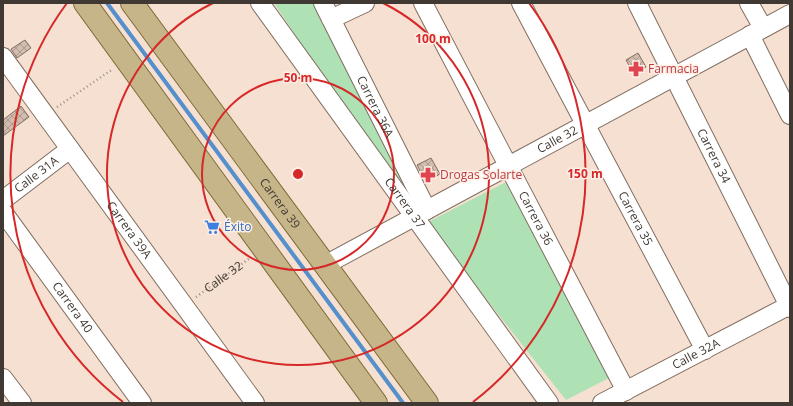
<svg xmlns="http://www.w3.org/2000/svg" width="793" height="406" font-family="'Open Sans',sans-serif">
<style>
.park{fill:#aee2b5}
.lines{fill:none;stroke-linecap:round;stroke-linejoin:round}
.stream{stroke:#5590cc;stroke-width:4}
.building{fill:url(#building-cross-hatch);stroke:#837163}
.minor-casing{stroke:#816e61;stroke-width:20}
.major-casing{stroke:#7e6937;stroke-width:24}
.path{stroke:#9c8d82;stroke-width:2.5;stroke-dasharray:1 3;stroke-linecap:butt}
.minor{stroke:#fff;stroke-width:18}
.major{stroke:#c6b588;stroke-width:22}
.ring{fill:none;stroke:#d62828;stroke-width:2}
.labels{text-anchor:middle;stroke-width:3;stroke-linejoin:round;paint-order:stroke}
.health-label{font-size:12px;fill:#be3a42;stroke:#fcefe6;text-anchor:start}
.street-label{font-size:12px;fill:#403832;stroke:#fcefe6}
.shop-label{font-size:12px;fill:#366cbe;stroke:#fcefe6;text-anchor:start}
.centre{fill:#d62828;stroke:#fcefe6;stroke-width:2}
.ring-label{font-size:12px;text-anchor:middle;font-weight:bold;fill:#d62828;stroke:#fcefe6;stroke-width:3;stroke-linejoin:round;paint-order:stroke}
</style>
<defs>
<pattern id="building-cross-hatch" width="8" height="8" patternUnits="userSpaceOnUse"><rect width="8" height="8" fill="#d1bcad"/><path d="M0 0l8 8M0 8l8-8" fill="none" stroke="#ab9a8d"/></pattern>
</defs>
<rect width="100%" height="100%" fill="#f6e0d1"/>
<path class="park" d="M274,3H317L417,200L409,205Z
M510,180L611,377L566,400L426,223Z"/>
<g class="lines">
<path class="stream" d="M107,3L403,403"/>
</g>
<path class="building" d="M25,40L31,48L17,58L11,49Z
M638,53L646,67L634,74L626,60Z
M21,106L29,117L3,136V120Z
M431,158L440,174L426,182L417,165Z"/>
<g class="lines">
<g class="minor-casing">
<g id="minor">
<path id="s2" d="M260,3L549,403"/>
<path id="s3" d="M323,3L427,210"/>
<path id="s4" d="M423,3L626,391"/>
<path id="s5" d="M521,3L705,350"/>
<path id="s6" d="M637,3L790,308"/>
<path d="M749,3L763,28"/>
<path d="M331,19L365,3"/>
<path d="M750,35L790,115"/>
<path id="s7" d="M3,57L255,403"/>
<path id="s8" d="M3,200L70,149"/>
<path id="s9" d="M3,212L142,403"/>
<path id="s10" d="M325,265L790,14"/>
<path d="M3,378L22,403"/>
<path id="s11" d="M602,403L790,305"/>
</g>
</g>
<g class="major-casing">
<g id="major">
<path d="M85,3L376,403"/>
<path id="s12" d="M132,3L427,403"/>
</g>
</g>
<g class="path">
<path d="M57,107L113,69"/>
<path id="s1" d="M196,297L250,258"/>
</g>
<use href="#minor" class="minor"/>
<use href="#major" class="major"/>
</g>
<g class="ring">
<circle cx="298" cy="174" r="96"/>
<path d="M383 3A191 191 0 1 1 213 3"/>
<path d="M123 402A287 287 0 0 1 67 3M529 3A287 287 0 0 1 473 402"/>
</g>
<defs>
<g id="pharmacy-bare" transform="scale(1.2)"><path d="M-2-6h4v4h4v4h-4v4h-4v-4h-4v-4h4Z" fill="#e0444e" stroke="#fcefe6" stroke-width="2.5" paint-order="stroke"/></g>
<g id="supermarket-bare" transform="scale(1.2)"><path d="M-6-5.5h2.5l.6 2H6L4.5 2H-2.5L-4.4-4H-6ZM-1.5 3.2a1.3 1.3 0 1 0 .1 0ZM3 3.2a1.3 1.3 0 1 0 .1 0Z" fill="#3f7fe0" stroke="#fcefe6" stroke-width="2.5" paint-order="stroke"/></g>
</defs>
<g fill-rule="evenodd">
<use href="#pharmacy-bare" x="636" y="69"/>
<use href="#pharmacy-bare" x="428" y="175"/>
<use href="#supermarket-bare" x="212" y="227"/>
</g>
<g class="labels">
<g class="health-label">
<text x="648" y="73">Farmacia</text>
<text x="440" y="179">Drogas Solarte</text>
</g>
<g class="street-label">
<text dy="4" stroke="none"><textPath href="#s3" startOffset="116">Carrera 36A</textPath></text>
<text dy="4" stroke="none"><textPath href="#s10" startOffset="264">Calle 32</textPath></text>
<text dy="4" stroke="none"><textPath href="#s6" startOffset="171">Carrera 34</textPath></text>
<text dy="4" stroke="none"><textPath href="#s8" startOffset="42">Calle 31A</textPath></text>
<text dy="4" stroke="none"><textPath href="#s12" startOffset="249">Carrera 39</textPath></text>
<text dy="4" stroke="none"><textPath href="#s2" startOffset="247">Carrera 37</textPath></text>
<text dy="4" stroke="none"><textPath href="#s4" startOffset="243">Carrera 36</textPath></text>
<text dy="4" stroke="none"><textPath href="#s5" startOffset="244">Carrera 35</textPath></text>
<text dy="4" stroke="none"><textPath href="#s7" startOffset="214">Carrera 39A</textPath></text>
<text dy="4" stroke="none"><textPath href="#s1" startOffset="34">Calle 32</textPath></text>
<text dy="4" stroke="none"><textPath href="#s9" startOffset="118">Carrera 40</textPath></text>
<text dy="4" stroke="none"><textPath href="#s11" startOffset="106">Calle 32A</textPath></text>
</g>
<g class="shop-label">
<text x="224" y="231">Éxito</text>
</g>
</g>
<circle cx="298" cy="174" r="6" class="centre"/>
<g class="ring-label">
<text x="433" y="43">100 m</text>
<text x="298" y="82">50 m</text>
<text x="585" y="178">150 m</text>
</g>
<rect width="793" height="406" fill="none" stroke="#403832" stroke-width="8"/>
</svg>
